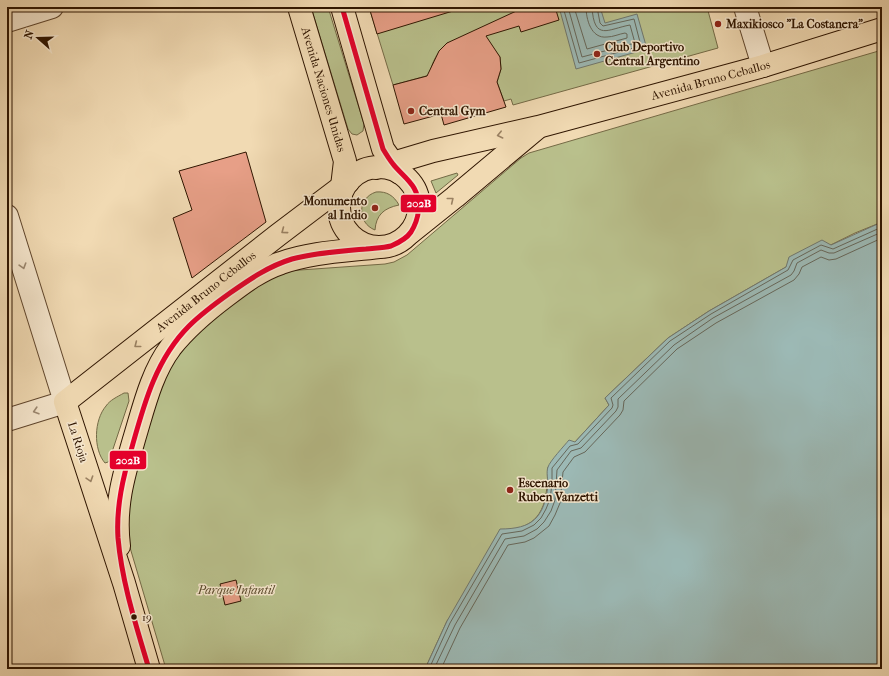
<svg xmlns="http://www.w3.org/2000/svg" width="889" height="676" font-family="'IM FELL French Canon',serif">
<style>
.green{fill:#b9c08c;stroke:#746a46}
.water{fill:#9cb9b5;stroke:#70776d}
.lines{fill:none;stroke-linecap:round;stroke-linejoin:round}
.shore{stroke:#66675a;stroke-width:1}
.building{fill:#e79f87;stroke:#2f1500}
.minor-casing{stroke:#60462d;stroke-width:24}
.major-casing{stroke:#2f1500;stroke-width:24}
.minor{stroke:#f6e7ce;stroke-width:22}
.major{stroke:#f1dab3;stroke-width:22}
.bus-1-casing{stroke:#f6e7ce;stroke-width:8}
.bus-1{stroke:#e4002b;stroke-width:5}
.oneway{stroke:#9a8162}
.oneway2{stroke:#9c8871}
.poi-dot{fill:#8f2418;stroke:#f6e7ce;stroke-width:1.5}
.bus-dot{fill:#2f1500;stroke:#f6e7ce;stroke-width:1.5}
.labels{text-anchor:middle;stroke-width:3;stroke-linejoin:round;paint-order:stroke}
.bus-label{font-size:11px;fill:#2f1500;stroke:#f6e7ce;text-anchor:start}
.poi-label{font-size:12px;font-weight:bold;fill:#2f1500;stroke:#f6e7ce;text-anchor:start}
.street-label{font-size:12px;fill:#2f1500;stroke:#f6e7ce}
.park-label{font-size:12px;font-style:italic;fill:#58482a;stroke:#f6e7ce}
.line-badge{stroke:#f6e7ce;stroke-width:1.5}
.badge-label{font-size:11px;text-anchor:middle;font-weight:bold;fill:#fff}
</style>
<rect width="100%" height="100%" fill="#f1dab3"/>
<filter id="stains"><feTurbulence type="fractalNoise" baseFrequency=".005" numOctaves="4"/><feColorMatrix values="0 0 0 0 .2 0 0 0 0 .09 0 0 0 0 .02 0 0 0 .5 -.17"/></filter>
<radialGradient id="worn" r=".72"><stop offset=".6" stop-color="#630" stop-opacity="0"/><stop offset="1" stop-color="#630" stop-opacity=".3"/></radialGradient>
<path class="green" d="M311,7H328L364,124L363,131L357,135L352,134L348,129Z
M369,7H707L718,48L513,105L511,99L504,101L497,82L501,69L500,57L490,45L447,43C438,52 431,62 430,75L393,85Z
M882,50V222L855,233L786,267L709,311L668,338L605,398L609,405L575,442L548,467C547,494 547,522 515,529L447,621L425,669H166L126,534L125,506L156,400L173,354L243,290L286,271L385,264L394,262L407,255L521,158L529,153Z
M457,173L458,175L436,193L431,181Z
M376,192C387,191 394,196 399,205C384,208 376,215 375,230C357,223 357,198 376,192Z
M124,393H128L129,401L109,461L108,462L105,463C93,449 94,420 106,406C110,400 117,397 124,393Z"/>
<path class="water" d="M559,7H600L605,23L637,14L647,49L576,69Z
M882,222V669H425L447,621L500,529C532,529 544,518 548,486C548,480 546,472 548,467C550,461 564,446 569,440L575,442L609,405L605,398L668,338L709,311L786,267L789,257L822,240L831,245Z"/>
<g class="lines">
<path class="shore" d="M563,7L579,63L641,46L634,19L603,26L600,23L597,7
M568,7L582,57L635,43L630,25C608,29 594,42 592,7
M574,7L587,49L627,38V34L625,33C619,34 613,37 607,37C591,39 586,19 586,7
M429,669L450,623L502,534L522,531L534,525L541,518L546,509L550,499L552,484V468L570,446L578,444L612,408L613,405L611,398L670,341L711,314L788,270L793,260L821,245L833,249L882,227
M434,669L455,625L505,539L524,536L537,529L544,522L551,511L555,500L557,470L571,451L581,448L616,411L618,407V399L674,345L713,318L791,275L794,271L797,263L821,250L829,253H834L882,232
M441,669L460,628L508,545L525,542L534,538L549,526L555,515L560,503L563,472L574,457L585,452L620,415L623,410L624,401L677,349L716,323L794,280L799,274L802,267L821,257L829,260L836,259L882,238"/>
</g>
<path class="building" d="M369,7H452L453,11L377,34Z
M525,7H555L559,20L521,32L519,26L486,36L500,57L501,69L497,82L506,107L444,125L441,114L404,124L393,85L427,76L439,51L447,43Z
M246,152L266,222L192,278L173,218L192,210L179,171Z
M236,580L241,601L225,605L220,584Z"/>
<g class="lines">
<g class="minor-casing">
<path id="minor" d="M745,7L763,66
M7,21L52,7
M7,216L65,402L7,420"/>
</g>
<g class="major-casing">
<g id="major">
<path id="s1" d="M299,7L345,161L341,195"/>
<path d="M342,7L383,149L400,173"/>
<circle cx="379" cy="207" r="40"/>
<path id="s2" d="M376,168L433,151L538,127L763,66L882,29"/>
<path d="M410,233L455,197L536,129"/>
<path d="M119,546C114,506 124,474 135,436C144,406 152,372 171,347C187,327 206,311 226,296C243,283 260,270 281,263C311,252 347,251 379,247"/>
<path id="s3" d="M149,669L124,583L65,402L278,235L348,182"/>
</g>
</g>
<use href="#minor" class="minor"/>
<use href="#major" class="major"/>
<g class="bus-1-casing">
<path id="bus-1" d="M149,669C136,625 122,583 118,538C116,507 123,477 132,447C144,404 156,359 189,326C201,314 216,303 230,293C250,279 269,266 292,259C314,253 343,251 366,249C374,248 383,248 391,246C398,243 407,238 411,232C419,219 422,202 414,188C409,179 399,172 393,164C389,159 386,154 383,149L342,7"/>
</g>
<use href="#bus-1" class="bus-1"/>
</g>
<defs><path id="oneway-chevron" d="M-2-3.5L2.5 0L-2 3.5" fill="none" stroke-width="1.6" stroke-linecap="round" stroke-linejoin="round"/></defs>
<g class="oneway">
<use href="#oneway-chevron" transform="translate(500 135) rotate(167)"/>
<use href="#oneway-chevron" transform="translate(451 200) rotate(-39)"/>
<use href="#oneway-chevron" transform="translate(284 231) rotate(143)"/>
<use href="#oneway-chevron" transform="translate(137 345) rotate(142)"/>
<use href="#oneway-chevron" transform="translate(90 479) rotate(72)"/>
</g>
<g class="oneway2">
<use href="#oneway-chevron" transform="translate(23 266) rotate(73)"/>
<use href="#oneway-chevron" transform="translate(36 411) rotate(163)"/>
</g>
<g class="poi-dot">
<circle cx="718" cy="24" r="4"/>
<circle cx="597" cy="54" r="4"/>
<circle cx="411" cy="111" r="4"/>
<circle cx="375" cy="208" r="4"/>
<circle cx="510" cy="490" r="4"/>
</g>
<circle class="bus-dot" cx="134" cy="617" r="3.5"/>
<g class="labels">
<g class="bus-label">
<text x="142" y="621">19</text>
</g>
<g class="poi-label">
<text x="726" y="28">Maxikiosco "La Costanera"</text>
<text x="605" y="51">Club Deportivo<tspan x="605" dy="14">Central Argentino</tspan></text>
<text x="419" y="115">Central Gym</text>
<text x="367" y="205" text-anchor="end">Monumento<tspan x="367" dy="14">al Indio</tspan></text>
<text x="518" y="487">Escenario<tspan x="518" dy="14">Ruben Vanzetti</tspan></text>
</g>
<g class="street-label">
<text dy="4" stroke="none"><textPath href="#s2" startOffset="346">Avenida Bruno Ceballos</textPath></text>
<text dy="4" stroke="none"><textPath href="#s1" startOffset="86">Avenida Naciones Unidas</textPath></text>
<text dy="4" stroke="none"><textPath href="#s3" startOffset="459">Avenida Bruno Ceballos</textPath></text>
<text transform="translate(78 442) rotate(72)" y="4">La Rioja</text>
</g>
<g class="park-label">
<text x="236" y="594">Parque Infantil</text>
</g>
</g>
<g class="line-badge">
<rect x="400" y="194" width="37" height="19" rx="4" fill="#e4002b"/>
<rect x="109" y="450" width="38" height="20" rx="4" fill="#e4002b"/>
</g>
<g class="badge-label">
<text x="419" y="207">202B</text>
<text x="128" y="464">202B</text>
</g>
<rect width="889" height="676" fill="none" stroke="#f1dab3" stroke-width="24"/>
<rect x="8" y="8" width="873" height="660" fill="none" stroke="#2f1500" stroke-width="2"/>
<rect x="12" y="12" width="865" height="652" fill="none" stroke="#2f1500"/>
<g transform="translate(38 38) rotate(290)" stroke="#f6e7ce" stroke-width="3" paint-order="stroke">
<path d="M0-3L7 15L0 10L-7 15Z" fill="#2f1500"/>
<text y="-6" font-size="11" font-weight="bold" text-anchor="middle" fill="#2f1500">N</text>
</g>
<rect width="100%" height="100%" filter="url(#stains)"/>
<rect width="100%" height="100%" fill="url(#worn)"/>
</svg>
